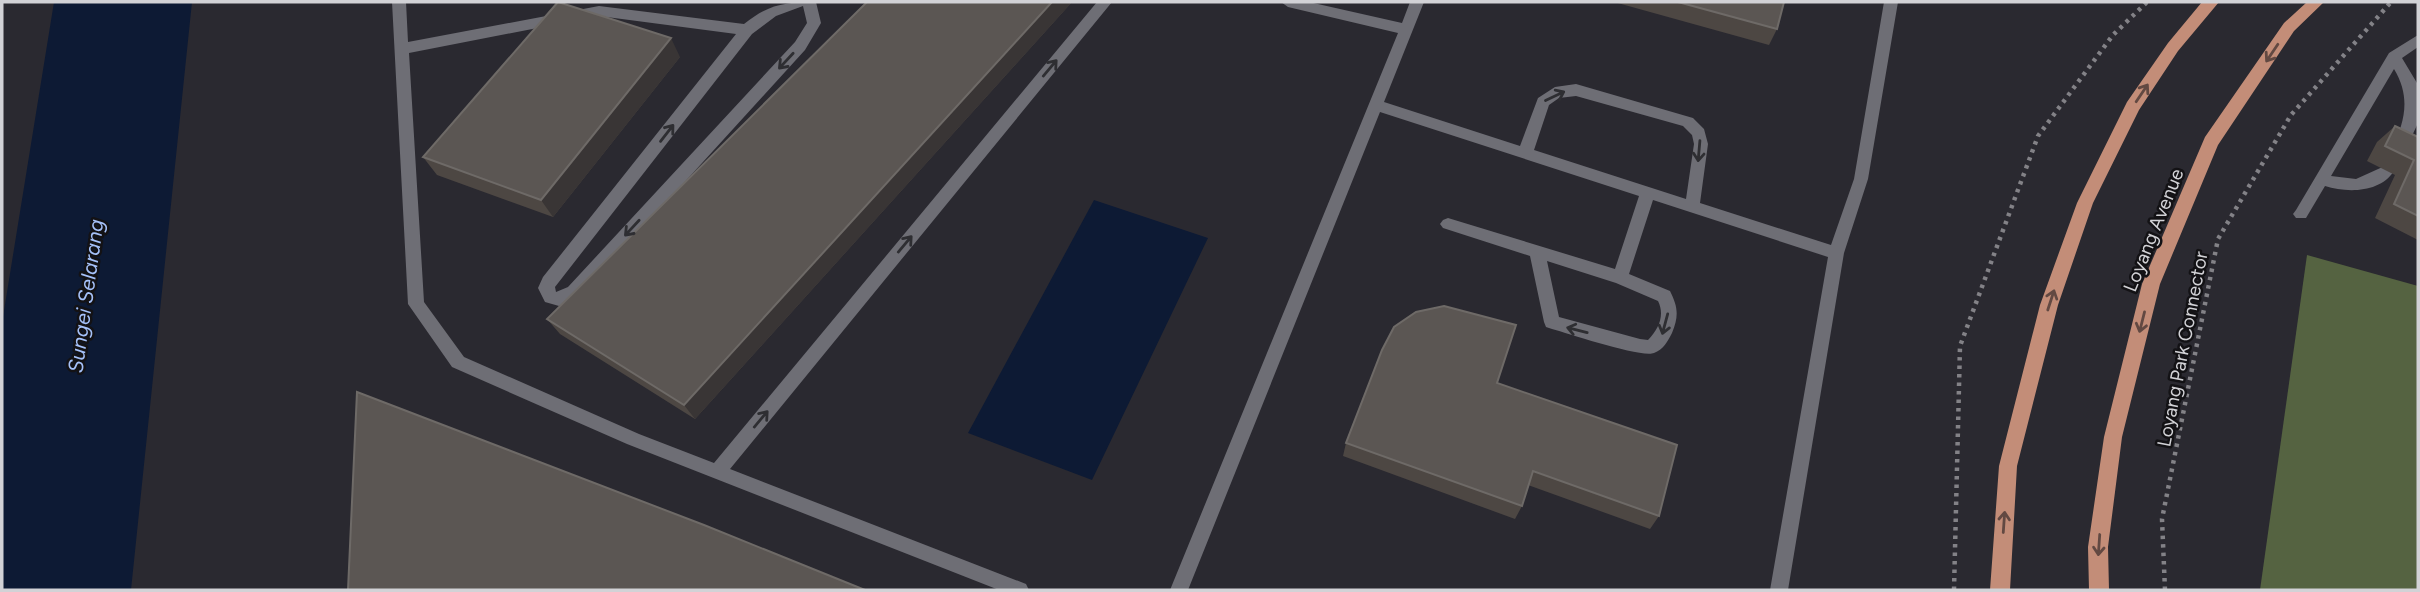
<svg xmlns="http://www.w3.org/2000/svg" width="2420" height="592" font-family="Figtree,sans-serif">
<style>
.forest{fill:#556341}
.water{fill:#0d1a34}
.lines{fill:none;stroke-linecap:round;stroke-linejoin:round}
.path{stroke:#838287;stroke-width:4.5;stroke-dasharray:3.5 5;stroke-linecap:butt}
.lane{fill:#6e6e75;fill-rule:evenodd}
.primary{fill:#c38d78;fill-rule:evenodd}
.wall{fill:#4d4743}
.shaded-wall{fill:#393535}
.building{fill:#5b5653;stroke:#6e6a67;stroke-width:2}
.oneway{stroke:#624942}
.oneway2{stroke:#2e2e32}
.labels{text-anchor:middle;stroke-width:5;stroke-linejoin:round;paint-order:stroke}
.street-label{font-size:19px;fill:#d2d2d6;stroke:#131215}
.water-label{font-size:21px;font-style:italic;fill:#a5c1f9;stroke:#131215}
</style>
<rect width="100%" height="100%" fill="#2a2930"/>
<path class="forest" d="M2307,255L2418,286V590H2260Z"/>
<path class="water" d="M54,2H192L131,590H2V323Z
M1094,200L1208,238L1092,480L968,433Z"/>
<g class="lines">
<path class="path" d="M1954,590L1960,346L2038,136L2113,35L2147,2
M2165,590L2162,519L2218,239L2291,115L2391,2"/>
<path class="lane" d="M392,2H406L408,42L599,6L744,24C769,4 785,2 816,2L821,23L805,50L580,297L559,306L545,302L538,288L543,277L736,34L599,16L409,53L424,302L464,357L639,434L714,463L1097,2H1112L730,469L1026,584L1029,590H999L627,444L452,367L408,304ZM803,6L807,23L795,42L568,287L556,292L555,287L752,34L776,16Z
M1281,2H1309L1402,23L1410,2H1424L1384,102L1520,146L1538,98L1555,87L1576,84L1693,118L1704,129L1708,144L1700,203L1831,245L1854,179L1884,2H1898L1868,179L1844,253L1788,590H1770L1828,257L1653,200L1629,274L1670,291C1678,307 1679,316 1672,333C1668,341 1663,350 1654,353C1641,358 1570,334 1552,329L1546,327L1544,322L1530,256L1443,228L1440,224L1443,220L1448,218L1615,269L1639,196L1380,112L1188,590H1170L1398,33L1288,7ZM1576,96L1683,126L1692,135L1694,144L1686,199L1534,150L1549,105L1559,98ZM1547,261L1616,283L1658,301C1665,315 1659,329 1648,340L1640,339L1559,317Z
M2418,35V47L2402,58L2417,83L2418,123L2404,153L2399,155L2392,149C2405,121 2411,97 2394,69L2331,176L2356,179L2387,165L2394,171C2380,193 2347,193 2325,186L2306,218H2296L2293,214L2296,210L2389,53Z"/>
<path class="primary" d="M2202,2H2219L2178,51L2139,110L2093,203L2058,305L2017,466L2010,590H1990L1999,466L2040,305L2077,203L2127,102L2168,43Z
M2307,2H2324L2294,31L2218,145L2160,284L2122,437L2108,547L2109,590H2089L2088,547L2104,437L2142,284L2205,137L2284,23Z"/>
</g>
<path class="wall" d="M867,2H1072L695,419L560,334L547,319Z
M1614,2H1784L1777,29L1769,45Z
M680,57L553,217L437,175L423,157Z
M2395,126L2418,137V240L2375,218L2395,175L2367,161L2377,142Z
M1497,383L1659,516L1650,529L1528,485L1522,506L1515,519L1343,456L1346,443Z"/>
<path class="shaded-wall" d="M1052,2H1072L695,419L684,405Z
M671,38L680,57L553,217L541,200Z"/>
<path class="building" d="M558,2L671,38L541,200L423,157Z
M867,2H1052L684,405L547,319Z
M1678,2H1784L1777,29Z
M2395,126L2418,137V216L2394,204L2414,160L2385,146Z
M1444,306L1516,325L1497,383L1677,445L1659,516L1533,471L1522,506L1346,443L1382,350L1394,327L1416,312Z
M357,392L704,525L865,590H348Z"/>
<defs><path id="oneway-shaft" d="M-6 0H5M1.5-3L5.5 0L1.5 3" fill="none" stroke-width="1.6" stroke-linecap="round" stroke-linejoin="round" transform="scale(1.75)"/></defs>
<g class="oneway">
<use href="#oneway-shaft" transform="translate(2272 53) rotate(124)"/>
<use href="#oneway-shaft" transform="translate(2142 93) rotate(-56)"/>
<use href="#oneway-shaft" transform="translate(2051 300) rotate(-72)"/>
<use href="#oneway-shaft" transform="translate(2142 322) rotate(104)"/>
<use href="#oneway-shaft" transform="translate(2004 522) rotate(-86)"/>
<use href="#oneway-shaft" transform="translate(2099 545) rotate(94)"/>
</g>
<g class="oneway2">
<use href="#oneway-shaft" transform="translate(786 61) rotate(133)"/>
<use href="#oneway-shaft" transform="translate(1050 68) rotate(-50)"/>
<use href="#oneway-shaft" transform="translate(1555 96) rotate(-25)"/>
<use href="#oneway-shaft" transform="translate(667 133) rotate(-52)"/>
<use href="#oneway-shaft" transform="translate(1699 151) rotate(95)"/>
<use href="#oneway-shaft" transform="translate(632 228) rotate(133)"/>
<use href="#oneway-shaft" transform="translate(905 244) rotate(-50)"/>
<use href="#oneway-shaft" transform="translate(1665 324) rotate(105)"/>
<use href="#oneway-shaft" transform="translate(1577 330) rotate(-166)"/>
<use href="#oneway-shaft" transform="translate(761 419) rotate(-50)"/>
</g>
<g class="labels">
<g class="street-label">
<text transform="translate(2153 230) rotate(-68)" y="7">Loyang Avenue</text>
<text transform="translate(2182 349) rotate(-79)" y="7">Loyang Park Connector</text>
</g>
<g class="water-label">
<text transform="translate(86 296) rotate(-82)" y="7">Sungei Selarang</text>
</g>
</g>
<rect width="2420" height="592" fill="none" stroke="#d2d2d6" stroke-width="7"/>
</svg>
